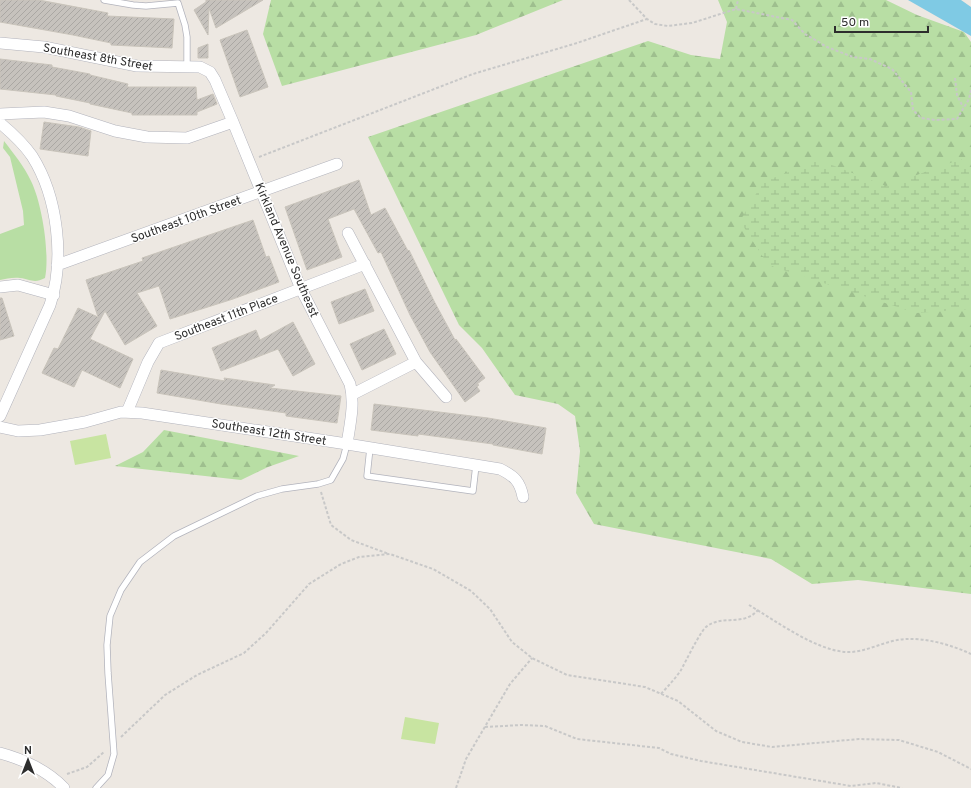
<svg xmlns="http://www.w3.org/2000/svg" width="971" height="788" font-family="Overpass,sans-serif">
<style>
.grass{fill:#b8dea4}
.forest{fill:url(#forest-firs)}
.wetland{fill:url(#wetland-marsh)}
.pitch{fill:#c8e4a1}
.water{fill:#7fcae4}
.building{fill:url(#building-hatch);stroke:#c9c4bb}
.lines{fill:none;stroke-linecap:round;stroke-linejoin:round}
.service-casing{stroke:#b2b3bc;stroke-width:7}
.minor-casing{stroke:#b2b3bc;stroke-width:12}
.path{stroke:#c8c8c8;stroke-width:2;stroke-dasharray:3 2;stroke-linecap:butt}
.service{stroke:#fff;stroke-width:5.5}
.minor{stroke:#fff;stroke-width:11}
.labels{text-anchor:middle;stroke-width:3;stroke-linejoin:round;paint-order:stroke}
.street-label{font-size:12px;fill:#2d2d2d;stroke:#fff}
</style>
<defs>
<pattern id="forest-firs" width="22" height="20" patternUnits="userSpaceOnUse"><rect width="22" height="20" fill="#b8dea4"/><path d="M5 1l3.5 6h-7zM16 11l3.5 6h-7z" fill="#9ebf8e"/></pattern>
<pattern id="wetland-marsh" width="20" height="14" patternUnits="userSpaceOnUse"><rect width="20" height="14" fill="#b8dea4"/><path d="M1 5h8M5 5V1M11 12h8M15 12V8" fill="none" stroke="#9ebf8e"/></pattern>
<pattern id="building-hatch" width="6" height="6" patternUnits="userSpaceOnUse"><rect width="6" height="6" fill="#c6c2bd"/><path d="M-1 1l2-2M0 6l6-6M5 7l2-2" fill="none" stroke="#aaa7a3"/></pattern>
</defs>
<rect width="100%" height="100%" fill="#ede8e2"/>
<path class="grass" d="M4,141C14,154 24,166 31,181C42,203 50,254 45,278C34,284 30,279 20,278C13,277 6,279 0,280V234L24,225L23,211L10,157L3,148Z"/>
<path class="forest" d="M271,0H563L476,35L282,86L263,34Z
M718,0H886L917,15L964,32L971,42V594L858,580L812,584L771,559L594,524L576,493L580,451L575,416L558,404L515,395L482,348L459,325L368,137L648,41L691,55L720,59L727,22Z
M164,430L299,456L268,467L241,480L115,466L143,452Z"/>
<path class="wetland" d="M961,159L971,170V309L916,313L768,265L740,221L763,182L819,160L886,186Z"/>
<path class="pitch" d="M106,434L111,458L75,465L70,441Z
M405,717L439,723L435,744L401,739Z"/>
<path class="water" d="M908,0H961L971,7V36Z"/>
<path class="building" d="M0,0H39L108,13L107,16L174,19L172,48L111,45V43L73,35L0,22Z
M206,0H263L216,28L209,8L208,35L194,10L206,2Z
M247,30L268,87L240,97L220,40Z
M208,44V58H198V48Z
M0,59L52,65V67L90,74V75L128,84L127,87H196L197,100L213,94L217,104L197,112V115H132V113L90,104V103L56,96V95L0,89Z
M44,122L79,127L91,131L88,156L40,149Z
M359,180L371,215L385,208L408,251L409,250L434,301L455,340L456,339L485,378L477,384L479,385L477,387L480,391L465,402L430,352L410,315L381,252L378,253L354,209L328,219L342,257L307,270L285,207Z
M253,220L266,257L269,256L279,282L233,299L170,319L159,286L137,293L157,326L125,345L105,311L90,339L133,359L120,388L82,370L74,387L42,373L54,348L58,349L78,308L98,317L86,280L143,261L142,258Z
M365,289L374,311L339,324L331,302Z
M0,298H2L14,336L0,340Z
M293,322L315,364L293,376L278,349L221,371L212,348L256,330L260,340Z
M384,329L396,354L362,370L350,344Z
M161,370L225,381L224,378L275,385L270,388L341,396L337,423L286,416V413L221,404L157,393Z
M374,404L488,418L546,428L542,454L493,445V444L418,434V436L371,430Z"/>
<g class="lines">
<g class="service-casing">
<path id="service" d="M104,0L133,5L146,6L178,3L185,25L187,37V67
M370,448L367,476L473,491L476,465
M96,788L108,775L114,754L108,673L107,645L110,616L121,590L140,562L174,536L257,496L282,489L318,484L331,480L343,459L347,444"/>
</g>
<g class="minor-casing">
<path id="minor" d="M0,43L44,47L137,66L200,67L210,72L215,80L233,122L301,289L350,384C355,404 350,424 347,444
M0,114L44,112L69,116L115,131L147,137L187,138L233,122
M0,123C12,133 23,143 32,156C58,197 65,260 50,305L0,416
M348,233L416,362L446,397
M57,265L337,164
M0,287L18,285L54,295
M353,394L416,362
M127,412L148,362L159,343L365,264
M0,427L18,431L40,430L85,422L121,412L142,413L347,444L500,469C514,476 520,481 523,497
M0,753C23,759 48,771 64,788"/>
</g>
<path class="path" d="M629,0L647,19L655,24L668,26L692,23L736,9L792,20L805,34L827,47L853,57L870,59L892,69L911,92L913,110L921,118L935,120L957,119L969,99L971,90
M736,9L738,0
M955,78L957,95L963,107
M259,157L473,74L577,43L647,19
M321,492L331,525L351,540L389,554
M749,605C776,621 815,650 846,652C866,653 885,640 906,639C927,638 952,645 971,654
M661,694C668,686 675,679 681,670C686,661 700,632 706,627C722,614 743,627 758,610
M485,727L521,725L545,726L577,739L659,748L671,754L701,761L851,786L876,783L902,788
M121,737L165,695L197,675L244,653L266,633L309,584L341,564L359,557L390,554L433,569L471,591L490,609L512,642L532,658L567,675L645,687L678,701L716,731L742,742L772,747L859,739L899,740L938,752L971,769
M67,774L87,767L104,752
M456,788L466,759L510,684L532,658"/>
<use href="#service" class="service"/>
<use href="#minor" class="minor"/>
</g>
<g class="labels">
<g class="street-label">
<text transform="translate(98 57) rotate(10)" y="4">Southeast 8th Street</text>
<text transform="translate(186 219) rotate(-20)" y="4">Southeast 10th Street</text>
<text transform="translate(287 250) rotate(67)" y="4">Kirkland Avenue Southeast</text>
<text transform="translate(226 317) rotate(-21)" y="4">Southeast 11th Place</text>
<text transform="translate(269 432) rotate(9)" y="4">Southeast 12th Street</text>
</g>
</g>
<g transform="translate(28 760)" stroke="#ffffff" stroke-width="3" paint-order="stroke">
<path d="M0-3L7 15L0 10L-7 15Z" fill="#2d2d2d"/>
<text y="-6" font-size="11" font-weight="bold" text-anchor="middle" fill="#2d2d2d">N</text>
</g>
<path d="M835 26v6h93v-6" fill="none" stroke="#2d2d2d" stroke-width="2"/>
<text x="841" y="26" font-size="12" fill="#2d2d2d" stroke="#ffffff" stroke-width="3" paint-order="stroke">50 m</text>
</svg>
